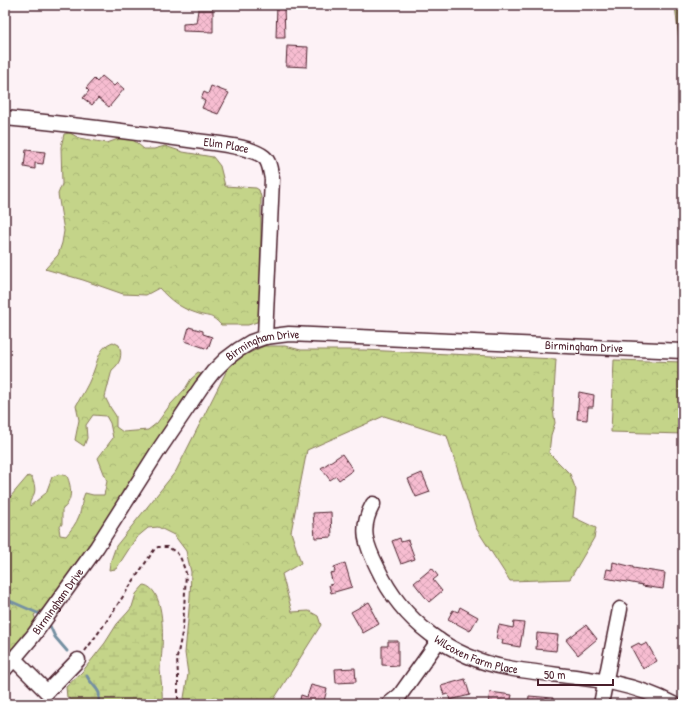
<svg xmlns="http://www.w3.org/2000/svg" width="688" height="709" font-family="'Patrick Hand',sans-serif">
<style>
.forest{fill:url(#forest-crowns);stroke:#877a5a}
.wetland{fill:url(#wetland-marsh);stroke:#877a5a}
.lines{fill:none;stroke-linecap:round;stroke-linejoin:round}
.stream{stroke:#7590a2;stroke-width:3}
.building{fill:url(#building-cross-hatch);stroke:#4a1f2b}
.minor-casing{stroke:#4a1f2b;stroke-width:17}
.path{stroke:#4a1f2b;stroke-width:2;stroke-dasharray:4 3;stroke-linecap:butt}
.minor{stroke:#fff;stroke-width:14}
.labels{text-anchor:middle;stroke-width:3.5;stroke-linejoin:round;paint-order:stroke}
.street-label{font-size:12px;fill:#4a1f2b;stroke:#fff}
</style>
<defs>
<pattern id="forest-crowns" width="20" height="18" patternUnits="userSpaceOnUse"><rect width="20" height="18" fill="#c4d489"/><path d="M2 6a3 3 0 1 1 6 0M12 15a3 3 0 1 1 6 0" fill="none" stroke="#aab676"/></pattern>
<pattern id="wetland-marsh" width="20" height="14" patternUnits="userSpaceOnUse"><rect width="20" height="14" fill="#c4d489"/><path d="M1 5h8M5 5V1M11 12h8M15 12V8" fill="none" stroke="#aab676"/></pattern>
<pattern id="building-cross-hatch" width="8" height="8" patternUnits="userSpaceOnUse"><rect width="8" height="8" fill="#f7bdd1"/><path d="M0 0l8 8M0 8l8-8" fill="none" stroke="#d5a2b4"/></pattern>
</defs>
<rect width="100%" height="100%" fill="#fdf2f6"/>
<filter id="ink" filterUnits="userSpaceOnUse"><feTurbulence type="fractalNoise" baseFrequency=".025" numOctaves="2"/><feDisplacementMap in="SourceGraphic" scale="8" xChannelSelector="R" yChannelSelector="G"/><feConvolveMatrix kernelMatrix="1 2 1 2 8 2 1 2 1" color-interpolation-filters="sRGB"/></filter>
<g filter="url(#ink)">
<path class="forest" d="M675,5H683V76Z
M70,133L79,138L107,143L121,138L132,139L144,149H154L165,146L183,152L213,157L220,166L225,186L256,188L259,190L261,197V312L257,322L248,325H221C210,313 209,318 196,313C180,308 170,300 159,288L146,295L123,294L83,280L45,269L58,255L62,243L64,231L58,194L62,184L61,147L64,134Z
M113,342L119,345C123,355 120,364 112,370L105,397L110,407L116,416V427L123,432L148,430L157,423L170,405L185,389L191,379L198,373L201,374L181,402L171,420L91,547L50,604L34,615L36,620L33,625L5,659V503L28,476L32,478C34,483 36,489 34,494C32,499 29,501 30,506L46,493L52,477L59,474L67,476C72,488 73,501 62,510V524L59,528L60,535L66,536C71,530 76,524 79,516C82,508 81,502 85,493L93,495H104L107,481L98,458L113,438L110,423L106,416L93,415L86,425L87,438L84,446L75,440L79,420L76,406C81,396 88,386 92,375C98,362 98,347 113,342Z
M264,346H285L301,350H364L556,359L553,409L555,423L551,435L549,453L570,474L576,490L573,517L596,528L594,538L570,579L510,581L476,528L447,436L384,416L307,450L291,532L301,563L282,574L292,612L309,611L318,616L321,625L271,704H183L188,674L185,653L190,598L191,572L186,551L174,535L158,527L148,528L136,538L116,569L109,570L110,563L116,546L176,471L228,368L241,357Z
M614,360L683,362V434L611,432Z"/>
<path class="wetland" d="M144,585C164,589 163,632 162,649C162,656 160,663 160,670C161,682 163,692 162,704H76L67,697L66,687L82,672L105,643L117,624L128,612L132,607L136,594Z"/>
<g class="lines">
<path class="stream" d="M5,596L10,601L42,615
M50,626L55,637L67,651
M87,676C90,683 96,686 99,693C100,697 98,700 99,704"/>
</g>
<path class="building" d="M277,5H284L285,38H276Z
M198,10H213V32L183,31V24L196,23Z
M287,46L308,47L307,67L286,66Z
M102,76L114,86L117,83L124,89L109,107L98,98L92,105L83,98L89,91L86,88L94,79L97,82Z
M211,86L229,93L218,114L202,108L205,101L201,99L204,92L208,94Z
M26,150L45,152L43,164L35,163V169L24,167Z
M189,327L203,331V334L212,337L208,349L185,341Z
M579,392L594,395L593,407H588L587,420L577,419Z
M342,454L353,470L339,480L336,476L330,480L321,468Z
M422,473L430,492L416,497L408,479Z
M331,512L332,537L315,538L313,513Z
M400,538L401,542L408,540L415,559L401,564L392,541Z
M613,562L633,567V568L665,573L663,589L642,586L643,585L605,578L607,569L612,570Z
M345,563L352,587L331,593L329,585L333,584L330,573L335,572L334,567Z
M432,568L438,576L433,580L442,591L429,602L414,583Z
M369,602L373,609H371L379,624L363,633L351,612Z
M460,607L478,617L470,631L448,619L453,610L458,612Z
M514,622L524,623L520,647L502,644L503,640L496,639L499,625L513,628Z
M586,625L597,639L578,655L566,640Z
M537,633L558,635L556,651L536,649Z
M388,641H398V666L382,665V646H388Z
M639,643L641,646L647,643L657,661L643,669L631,647Z
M355,668L356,682L336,683L335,669Z
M465,679L470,695L450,700L448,694L444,695L441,686Z
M311,685L327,689L324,701H325V704H299L301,695L307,697Z
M490,692L512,695L510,704H488Z
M529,696L553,698V704H528Z"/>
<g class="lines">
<g class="minor-casing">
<g id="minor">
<path id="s1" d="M5,118C69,124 132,132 196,141C213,143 251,146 264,157C270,162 270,171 272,179L265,337"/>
<path id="s2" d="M373,504C359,529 366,545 378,569C402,621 451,658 508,668C564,678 622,676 673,704"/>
<path d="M14,659L47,692L78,660"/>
<path id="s3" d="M5,669L33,636L97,547L158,451L202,386L213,372L226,359L238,350L251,342L265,337L289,334L683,351"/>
<path d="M389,704L400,695L439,640"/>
<path d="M601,704L620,609"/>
</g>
</g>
<path class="path" d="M85,651L104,625L154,550L158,547H168L177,553L181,559L186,573L183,628L177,658L178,676V704"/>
<use href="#minor" class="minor"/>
</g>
</g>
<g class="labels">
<g class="street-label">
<text dy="4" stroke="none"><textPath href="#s1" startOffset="223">Elim Place</textPath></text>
<text dy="4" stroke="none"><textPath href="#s3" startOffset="746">Birmingham Drive</textPath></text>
<text dy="4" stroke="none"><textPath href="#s3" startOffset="422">Birmingham Drive</textPath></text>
<text dy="4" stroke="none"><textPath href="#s3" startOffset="86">Birmingham Drive</textPath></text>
<text dy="4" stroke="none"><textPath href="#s2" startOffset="204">Wilcoxen Farm Place</textPath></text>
</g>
</g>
<rect width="688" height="709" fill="none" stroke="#fff" stroke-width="20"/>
<rect x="10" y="10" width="668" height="689" fill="none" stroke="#4a1f2b" stroke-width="1.5" filter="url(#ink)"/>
<path d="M538 679v6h75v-6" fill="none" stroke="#4a1f2b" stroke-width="2"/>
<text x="544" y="679" font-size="12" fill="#4a1f2b" stroke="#ffffff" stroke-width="3" paint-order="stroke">50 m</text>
</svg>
